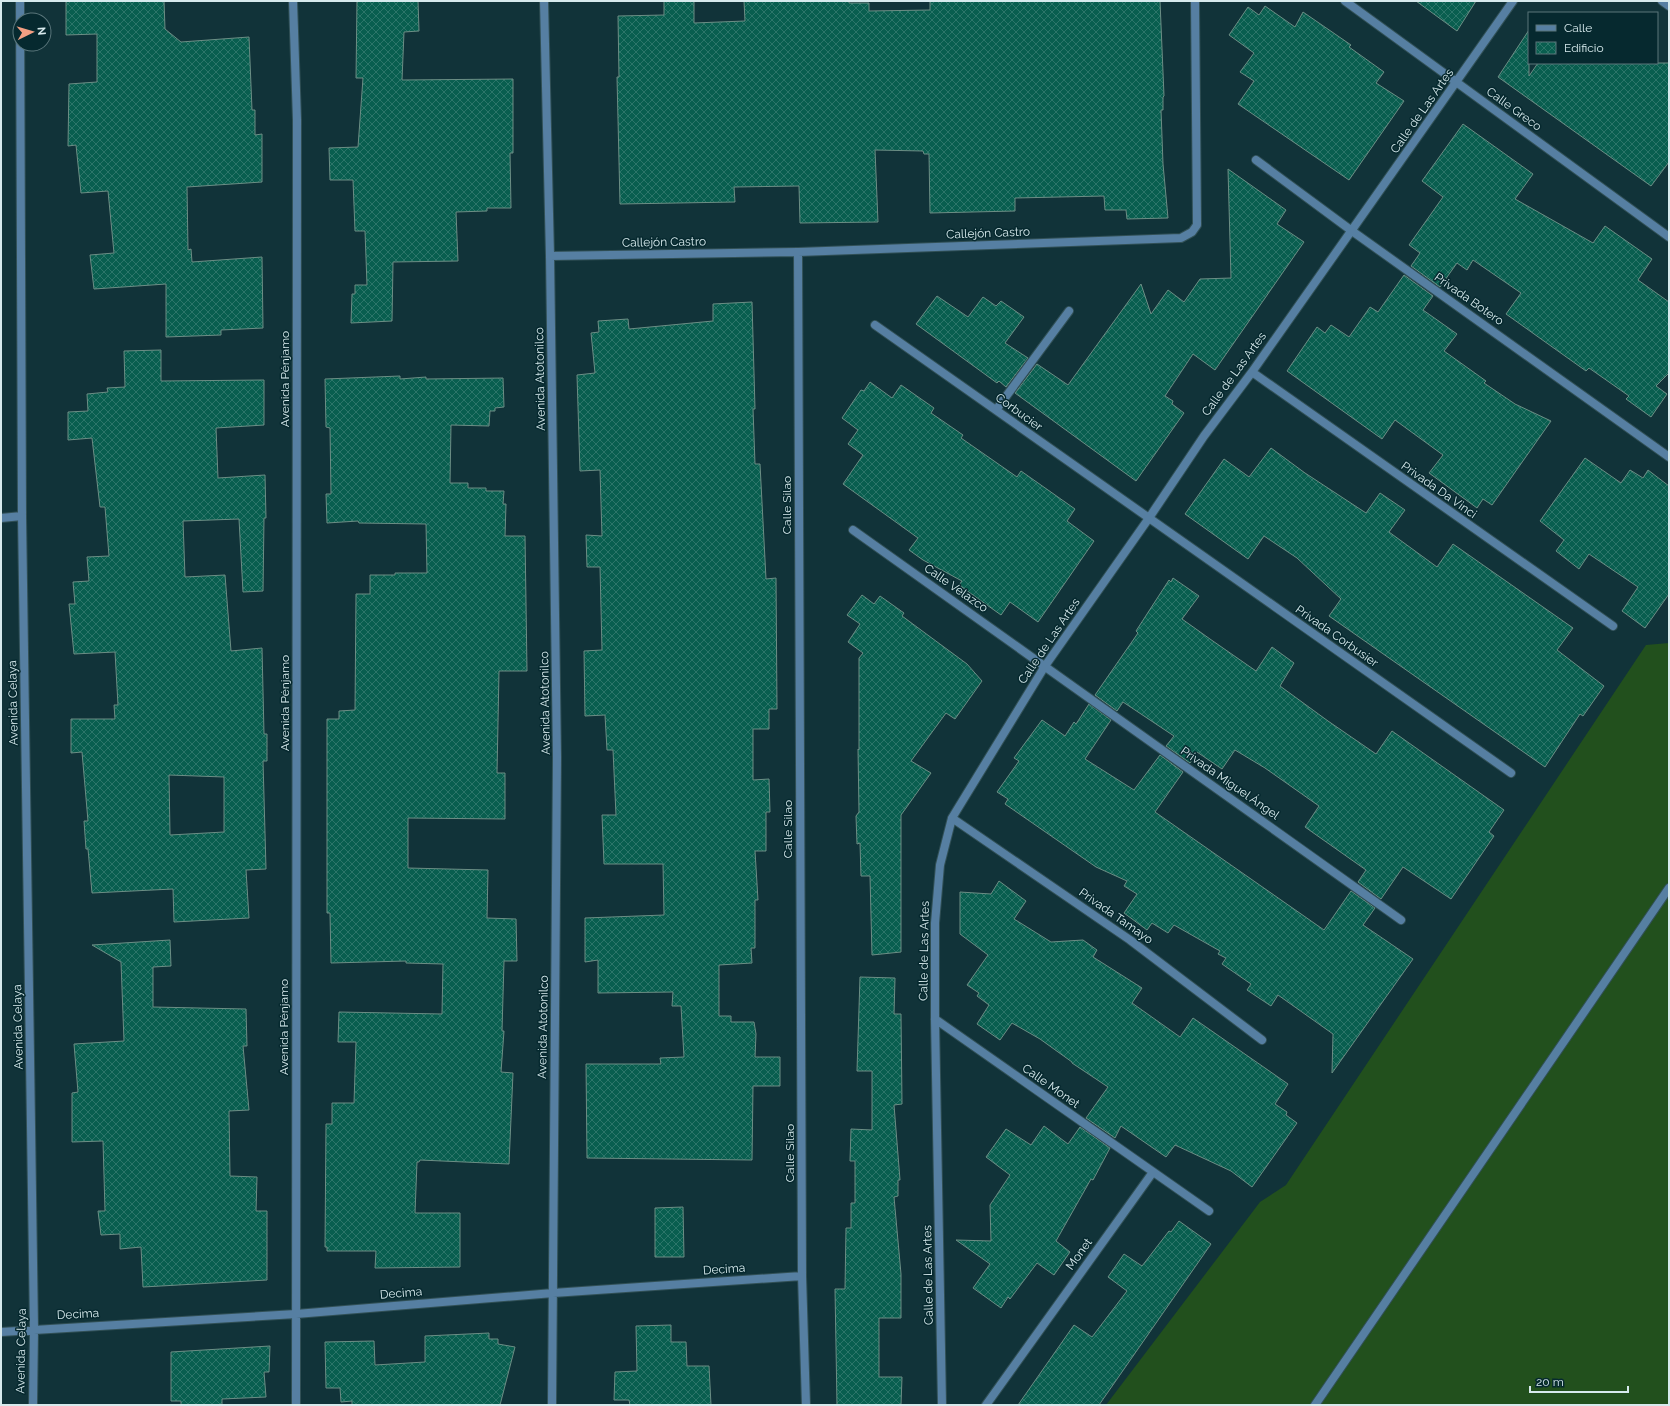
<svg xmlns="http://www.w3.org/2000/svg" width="1670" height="1406" font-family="Raleway,sans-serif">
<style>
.grass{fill:#22501d}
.building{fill:url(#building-cross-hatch);stroke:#6c8e85;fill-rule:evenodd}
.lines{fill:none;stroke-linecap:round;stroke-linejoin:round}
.lane-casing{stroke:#315056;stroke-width:10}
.street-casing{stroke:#315056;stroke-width:10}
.lane{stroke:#567fa2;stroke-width:8}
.street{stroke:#567fa2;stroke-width:8}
.labels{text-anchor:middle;stroke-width:3;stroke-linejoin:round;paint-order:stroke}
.street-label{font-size:12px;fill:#d7eaed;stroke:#06292f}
</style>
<defs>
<pattern id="building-cross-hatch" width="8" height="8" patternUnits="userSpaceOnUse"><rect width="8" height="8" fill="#095e4f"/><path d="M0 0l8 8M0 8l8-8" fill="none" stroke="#2c7569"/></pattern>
</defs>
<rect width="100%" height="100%" fill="#113339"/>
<path class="grass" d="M1669,643V1403L1668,1405H1106L1260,1202L1286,1185L1646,645Z"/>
<path class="building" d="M66,1H164L165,29L181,42L249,37L252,110H255V135L262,134V182L187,187L188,250L191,249L192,262L262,257L263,328L221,330V335L166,337V284L94,289L90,255L114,253L108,191L81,193L76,145L68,146L69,84L97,82V34L66,35Z
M357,1H418L419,31L404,32L402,80L513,79V153H510L511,208H487V211L456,212L458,261L393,262L392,321L351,323L352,294H355V285H367L365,231H355L353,180H330L329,148L358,147L363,78H356Z
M664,1H694V23L745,21L744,1H849V3H869V11L930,10V1H1160L1164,96L1163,97V110H1161L1163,164L1168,218L1127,219L1126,210H1105L1104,196L1015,198V211L930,213L929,154H924L923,151L875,150L878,222L800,223L799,186L734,187L735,202L620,204L617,77H619L618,16L664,15Z
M1416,1H1476L1457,31Z
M1265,6L1295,27L1303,12L1351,45L1349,47L1384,72L1376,83L1404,101L1349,180L1238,104L1254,81L1240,72L1254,53L1229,35L1248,7L1259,15Z
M1529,30V76L1538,63H1669V162L1651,186L1498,77Z
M1463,124L1533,174L1515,199L1593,243L1605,226L1652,259L1638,280L1669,302V373L1656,386L1667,394L1651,417L1626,399L1629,396L1589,368L1586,371L1506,314L1521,293L1473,260L1467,270L1457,263L1440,287L1411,266L1420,253L1409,245L1443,197L1422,181Z
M1228,169L1286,210L1277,224L1304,242L1215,370L1193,354L1165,396L1173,401L1172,404L1184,413L1136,481L1015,393L1037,364L1068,385L1141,284L1151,314L1168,290L1184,302L1200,279L1231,278Z
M1404,275L1433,296L1423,310L1457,334L1444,351L1486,381L1484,383L1515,404L1551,421L1492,505L1483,499L1477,508L1429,473L1443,455L1395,420L1382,439L1287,371L1317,327L1325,333L1331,325L1349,337L1370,307L1378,312Z
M937,296L968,317L983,297L996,306L1001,301L1024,317L1005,343L1028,358L1006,387L999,381L997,383L916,324Z
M752,302L755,409H753L755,464H760L766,579L776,578L777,709H769V729H753V780L769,779L770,812H766V851H755L758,900H755V948H751L752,963L719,965V1016H731V1022H754L756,1034L755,1057H780V1086H753L752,1160L587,1158L586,1064H661L660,1058L684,1057L681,1006H672L673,992L598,993V960L585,962V918L664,915L663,864H604L602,815H616L613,750H607L605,715L585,716L584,651L602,650L600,567H587L586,535L602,536L600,470L580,471L577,375L595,373L591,333L599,332L598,321L628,319L629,329L713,321V304Z
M161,350V381L264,380V425L216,428L218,478L265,475L266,518H264L263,591L243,592L239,519L183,521L185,577L225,575L231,651L262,648L264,734H267V761H263L266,869L246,870L249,918L174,922L173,889L92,893L88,849H86L84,821H88L82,752L71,753V719H115L114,705H118L115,652L74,654L69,604H75L73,582L89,581L87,557L109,556L105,507H100L92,438L68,440V412L88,411L87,394L108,392L107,388L125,387L124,351ZM169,775L224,777V832L170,835Z
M400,376V379L426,377V379L503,378L504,407L495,408V411H490L489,426L451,425L450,483H468V488H486V491H504L503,504H506L505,536H525L527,671H499L497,773H505V819L408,818V868L488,870L487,918L516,919L517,961H504L502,1031H504L501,1072L513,1073L509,1164L420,1160L419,1162H417L415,1213H460V1267L375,1268L376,1251H327V1247H325L326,1124H332V1103H354L356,1042H338L339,1012L442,1014L443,964L406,963V961L331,963L330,913H327V719H339V711L355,710L356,594H370V575H395V573H427L426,524L359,523L358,521L327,523L326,494H331L330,428L326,427L325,379Z
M870,382L892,398L901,385L934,408L931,413L963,435L961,438L1017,477L1021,471L1075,509L1067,521L1094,541L1038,622L1010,602L1001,615L959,585L962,581L923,560L909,550L918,538L843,484L863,455L848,444L858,430L842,418L861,390L864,391Z
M1271,448L1305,473L1366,513L1380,493L1405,510L1389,532L1437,567L1453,544L1573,628L1557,650L1604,686L1583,716L1580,714L1545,767L1329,616L1341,599L1297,558L1264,536L1248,559L1185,514L1224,459L1249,477Z
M1585,458L1621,483L1630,470L1643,478L1648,470L1669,486V594L1645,628L1622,611L1638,587L1589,554L1579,569L1556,551L1564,540L1540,521Z
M1173,578L1199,596L1182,619L1210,639L1256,671L1272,647L1294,663L1280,686L1328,721L1376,754L1392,731L1504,810L1489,832L1494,836L1451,899L1403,867L1381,899L1358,882L1366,870L1305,827L1319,806L1265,768L1235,750L1222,769L1197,752L1190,763L1166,746L1174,736L1123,702L1117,711L1095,695L1138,633L1136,631L1169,580L1171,582Z
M862,595L874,604L880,596L904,613L902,616L967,664L982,681L955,719L946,713L911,761L931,773L901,815V952L872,955L870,876H861L860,843L857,844L856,816L859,812L858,749L859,750V658L863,653L848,642L860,624L847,615Z
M1089,704L1111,720L1085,759L1134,790L1160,755L1183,772L1155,812L1324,930L1351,891L1375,908L1363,925L1413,959L1332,1073L1333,1034L1278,995L1271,1006L1247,990L1251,984L1222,964L1226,958L1218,954L1220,951L1174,925L1168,933L1152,923L1147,930L1124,913L1137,894L1124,886L1127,881L1096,867L1005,804L1008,799L997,792L1019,761L1014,758L1042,720L1065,736L1074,722L1076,724Z
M999,881L1026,901L1014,919L1051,942L1083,940L1097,950L1093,957L1142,988L1132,1003L1180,1037L1193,1018L1288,1084L1275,1104L1287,1112L1286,1115L1297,1123L1252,1187L1231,1171L1175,1145L1166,1157L1121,1126L1115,1138L1086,1118L1108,1087L1072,1063V1062L1040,1039L1012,1023L1000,1040L977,1024L989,1005L977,996L979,993L967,985L988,955L960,934V892L991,894Z
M170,940L171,966L153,967V1007L246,1009L247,1046H243L249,1110L229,1111L230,1176L257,1177L256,1211H267V1280L143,1287L141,1247L120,1249V1234L101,1235L98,1211H105L103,1141L72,1142V1093L78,1092L74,1044L124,1041L121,962L92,945Z
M860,977L895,978L894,1014H901L902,1104L894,1105L900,1180H898V1196L894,1197L901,1274V1318H879V1377H902L901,1405H837L835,1289H845L846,1228H851V1203H855V1161H850L851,1129L872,1130V1071H857Z
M1044,1126L1068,1144L1080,1127L1110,1148L1093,1180L1091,1179L1056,1241L1070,1252L1054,1275L1037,1263L1010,1299L1008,1297L1001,1308L973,1288L990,1264L956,1240L991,1241L990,1205L1010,1175L986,1157L1006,1129L1031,1145Z
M683,1207L684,1257H655V1208Z
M1179,1221L1211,1244L1099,1405H1018L1074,1325L1092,1337L1127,1291L1108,1277L1124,1254L1142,1266L1169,1231L1171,1232Z
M671,1325V1342H686L687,1366H709L711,1405H630L629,1400H614L615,1372L637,1371L636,1326Z
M489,1333V1339H498V1344L515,1347L500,1405H352V1401L341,1402L340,1388H326L325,1342L374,1341L375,1365L425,1362V1336Z
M270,1346L269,1372H264L266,1397L222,1399V1405H181V1401H171V1352Z"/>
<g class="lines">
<g class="lane-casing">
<path id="lane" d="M1315,1405L1669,888"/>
</g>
<g class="street-casing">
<path id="street" d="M20,1L22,516L34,1329L33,1405
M293,1L297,120L296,1405
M544,1L550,256L557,757L552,1405
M1345,1L1669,237
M1662,1L1669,6
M1256,160L1352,231L1669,457
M798,252L802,1276L806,1405
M550,256L798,252L1181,238L1192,232L1197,225L1195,1
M875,325L1511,773
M1252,372L1613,626
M996,410L1069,311
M1,518L22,516
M853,530L1401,920
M952,818L1130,940L1262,1040
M935,1019L1209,1211
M1,1332L296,1314L553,1293L802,1276
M942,1405L935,1019V923L940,865L952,818L1045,666L1149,518L1204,436L1252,372L1513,1
M986,1405L1153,1172"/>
</g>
<use href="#lane" class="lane"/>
<use href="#street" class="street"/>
</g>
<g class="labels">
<g class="street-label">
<text transform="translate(1514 109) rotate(36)" y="4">Calle Greco</text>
<text transform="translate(1422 111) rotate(-55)" y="4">Calle de Las Artes</text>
<text transform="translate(988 233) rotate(-2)" y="4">Callejón Castro</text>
<text transform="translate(664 242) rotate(-1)" y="4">Callejón Castro</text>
<text transform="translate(1469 299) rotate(35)" y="4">Privada Botero</text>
<text transform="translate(1234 374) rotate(-54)" y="4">Calle de Las Artes</text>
<text transform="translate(285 379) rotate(-90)" y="4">Avenida Pénjamo</text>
<text transform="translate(540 379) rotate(-91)" y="4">Avenida Atotonilco</text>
<text transform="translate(1019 412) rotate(36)" y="4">Corbucier</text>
<text transform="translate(1439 490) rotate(35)" y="4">Privada Da Vinci</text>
<text transform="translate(787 505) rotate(-90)" y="4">Calle Silao</text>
<text transform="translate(956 588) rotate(35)" y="4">Calle Velazco</text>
<text transform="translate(1337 636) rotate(35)" y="4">Privada Corbusier</text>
<text transform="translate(1049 641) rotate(-56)" y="4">Calle de Las Artes</text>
<text transform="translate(13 703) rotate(-91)" y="4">Avenida Celaya</text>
<text transform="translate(285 703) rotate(-90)" y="4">Avenida Pénjamo</text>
<text transform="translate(545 703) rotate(-91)" y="4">Avenida Atotonilco</text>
<text transform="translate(1230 783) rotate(35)" y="4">Privada Miguel Ángel</text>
<text transform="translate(788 829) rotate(-90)" y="4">Calle Silao</text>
<text transform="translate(1116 916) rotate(35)" y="4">Privada Tamayo</text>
<text transform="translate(924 951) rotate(-89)" y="4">Calle de Las Artes</text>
<text transform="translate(18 1027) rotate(-91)" y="4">Avenida Celaya</text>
<text transform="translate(284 1027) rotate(-90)" y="4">Avenida Pénjamo</text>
<text transform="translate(543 1027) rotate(-89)" y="4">Avenida Atotonilco</text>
<text transform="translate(1051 1086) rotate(35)" y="4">Calle Monet</text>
<text transform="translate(790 1153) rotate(-90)" y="4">Calle Silao</text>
<text transform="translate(1079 1254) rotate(-54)" y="4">Monet</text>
<text transform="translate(724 1269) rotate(-4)" y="4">Decima</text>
<text transform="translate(928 1275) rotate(-91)" y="4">Calle de Las Artes</text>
<text transform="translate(401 1293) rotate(-5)" y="4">Decima</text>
<text transform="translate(78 1314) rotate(-3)" y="4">Decima</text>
<text transform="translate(21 1351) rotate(-89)" y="4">Avenida Celaya</text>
</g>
</g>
<rect width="1670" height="1406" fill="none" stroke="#d7eaed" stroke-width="4"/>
<rect x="1528" y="12" width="130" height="52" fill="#06292f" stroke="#5a767b"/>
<rect x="1536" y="25" width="20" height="6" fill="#567fa2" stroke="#5a767b"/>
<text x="1564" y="32" font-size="12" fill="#d7eaed">Calle</text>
<rect x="1536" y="42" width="20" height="12" fill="url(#building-cross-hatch)" stroke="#5a767b"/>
<text x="1564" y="52" font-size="12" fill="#d7eaed">Edificio</text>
<g transform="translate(32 32) rotate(85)"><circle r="19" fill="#06292f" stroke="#5a767b"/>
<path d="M0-3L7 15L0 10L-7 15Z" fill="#f39f83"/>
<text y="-6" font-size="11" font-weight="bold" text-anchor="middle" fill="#d7eaed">N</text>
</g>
<path d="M1530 1386v6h98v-6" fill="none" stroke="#d7eaed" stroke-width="2"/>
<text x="1536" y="1386" font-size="12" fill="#d7eaed" stroke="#06292f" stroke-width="3" paint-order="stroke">20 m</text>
</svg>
